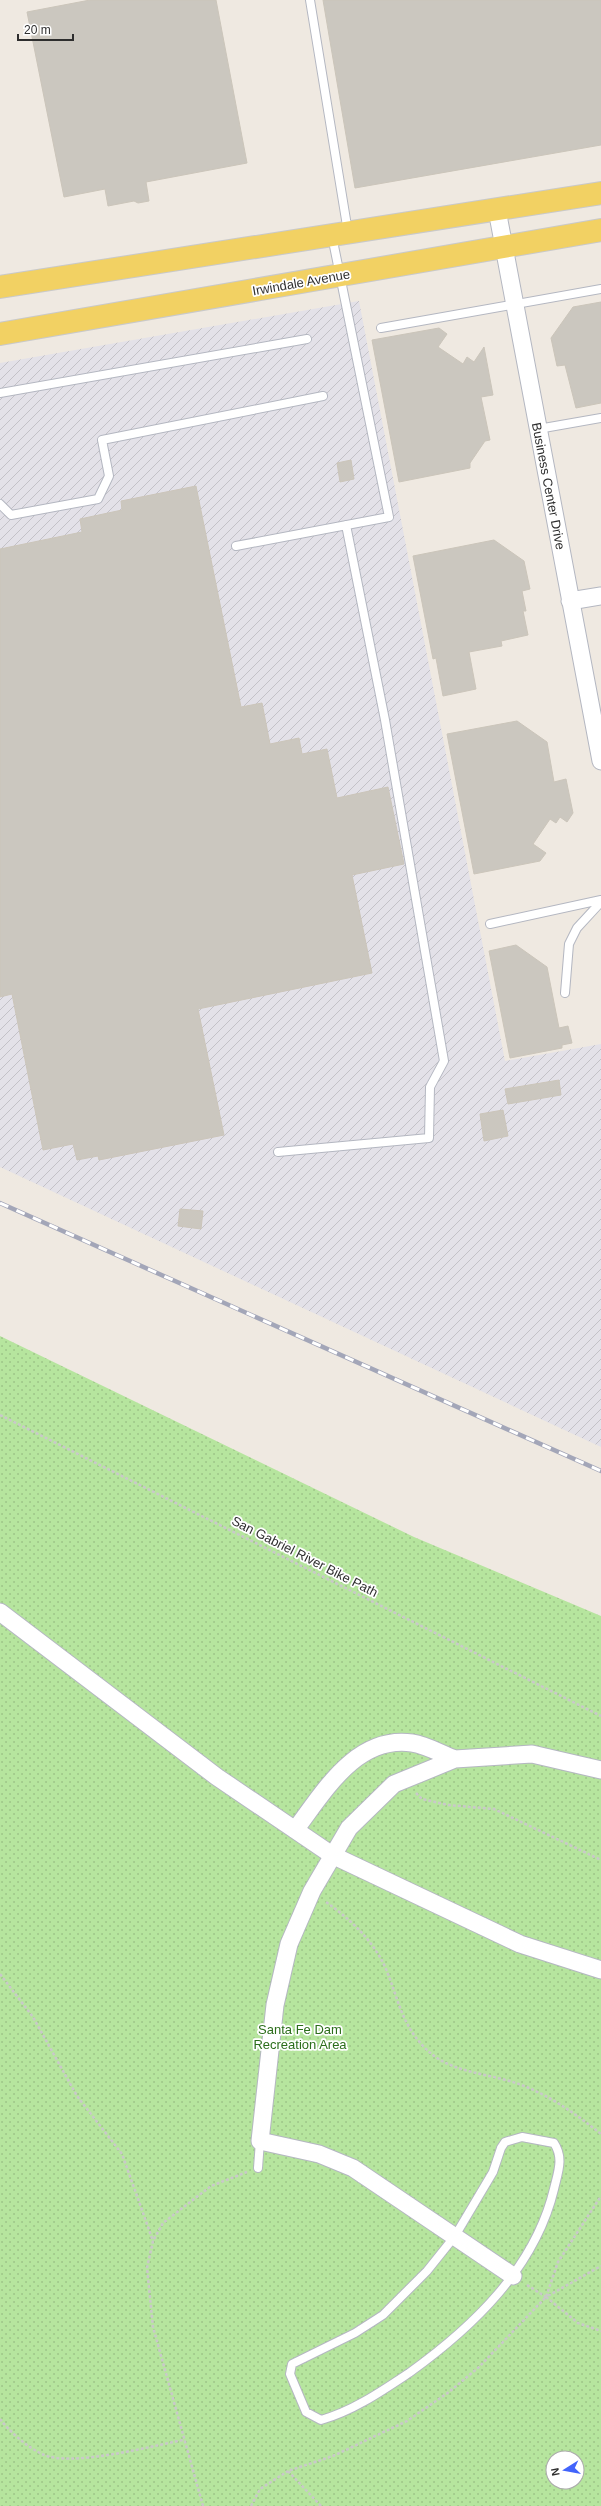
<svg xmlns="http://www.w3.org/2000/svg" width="601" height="2506" font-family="Arial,sans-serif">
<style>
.industrial{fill:url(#industrial-furrows)}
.park{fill:url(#park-dots);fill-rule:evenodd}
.building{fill:#cbc7bf;stroke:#cbc5ba}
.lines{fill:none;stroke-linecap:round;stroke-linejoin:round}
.service-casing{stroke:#b4b7c1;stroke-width:10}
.minor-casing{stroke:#b4b7c1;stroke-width:19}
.primary-casing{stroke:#c9c9c9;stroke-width:24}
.path{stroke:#c9c9c9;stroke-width:2.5;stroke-dasharray:3 2;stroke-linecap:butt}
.service{stroke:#fff;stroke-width:8}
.minor{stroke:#fff;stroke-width:17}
.primary{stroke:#f2d163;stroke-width:22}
.rail-casing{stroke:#a3a6b8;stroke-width:4.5}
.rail{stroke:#fff;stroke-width:3;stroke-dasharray:9;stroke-linecap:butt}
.labels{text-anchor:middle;stroke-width:3.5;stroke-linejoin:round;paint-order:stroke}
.street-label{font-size:13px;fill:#2e2e2e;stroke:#fff}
.park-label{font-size:13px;fill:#2c6e1b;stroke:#fff}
</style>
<defs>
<pattern id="industrial-furrows" width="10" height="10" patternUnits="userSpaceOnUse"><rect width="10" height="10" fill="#e3e1e8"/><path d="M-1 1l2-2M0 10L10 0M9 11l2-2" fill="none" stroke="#c3c1c7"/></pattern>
<pattern id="park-dots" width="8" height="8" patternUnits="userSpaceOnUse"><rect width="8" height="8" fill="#b6e59e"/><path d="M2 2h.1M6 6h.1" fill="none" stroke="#9dc588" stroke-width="1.8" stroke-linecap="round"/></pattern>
</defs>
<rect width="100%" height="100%" fill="#efe9e1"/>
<path class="industrial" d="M359,301L505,1061L601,1044V1447L0,1167V363Z"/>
<path class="park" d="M0,1336L414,1537L601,1616V2506H0ZM553,2458H577V2482H553Z"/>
<path class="building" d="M90,0H216L247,163L146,182L149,201L138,203L134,201L108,206L105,189L64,197L27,12Z
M323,0H601V145L355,188Z
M601,302V403L576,408L565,365L557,366L551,338L573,307Z
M439,328L447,334L438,347L463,364L467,357L474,362L484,347L493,395L481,397L490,440L485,441L470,463V468L399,482L372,340Z
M351,460L354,479L340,482L337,463Z
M196,486L241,707L262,703L270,744L299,738L302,754L327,749L337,798L388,787L404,864L352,875L372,973L198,1009L224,1135L99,1160L98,1156L77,1160L73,1144L43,1150L12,994L0,997V549L82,532L80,519L122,510L121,501Z
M494,540L524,561L530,589L522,591L526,611H523L528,635L501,641L502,646L469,652L476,689L443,696L436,658L433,659L413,556Z
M517,721L547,742L554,782L566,779L573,813L567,822L560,817L556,823L550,819L533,844L546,853L540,861L474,874L447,734Z
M516,945L547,967L559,1028L568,1026L572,1043L562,1045V1048L510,1058L489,951Z
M559,1080L561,1095L508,1104L505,1089Z
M503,1110L508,1136L484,1141L480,1114Z
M180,1209L203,1211L201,1229L178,1226Z"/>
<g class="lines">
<g class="service-casing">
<path id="service" d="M310,0L348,232
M381,328L601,289
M0,393L307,339
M538,429L601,418
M0,504L11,515L98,499L109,476L102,440L323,396
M236,546L389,517L332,236
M490,924L601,900
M565,993L569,944L577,928L601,902
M278,1152L429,1138L430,1087L444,1061L385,720L346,525
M522,2137L554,2143C564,2158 558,2172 554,2189C535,2268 473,2327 409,2373C382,2391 353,2411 321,2420L306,2412L290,2374L292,2364L355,2333L383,2315L427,2271L455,2236L493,2172L501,2148L505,2142Z
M258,2168L260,2141"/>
</g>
<g class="minor-casing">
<path id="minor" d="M497,210L601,761
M570,601L601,596
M0,1612L217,1777L332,1855L520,1944L601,1970
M295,1830C324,1792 356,1735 412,1743C426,1745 442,1754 455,1759
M513,2276L353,2168L319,2154L260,2141L275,2005L289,1944L312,1891L349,1828L394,1784L455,1759L532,1754L601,1770"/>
</g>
<g class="primary-casing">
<path id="primary" d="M0,287L601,193
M0,334L601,230"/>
</g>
<path class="path" d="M0,1415L601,1716
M416,1793L422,1799L448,1805L494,1809L601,1860
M326,1902C351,1920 373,1940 386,1969C398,1998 401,2023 424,2047C450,2075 490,2072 524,2086C552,2097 577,2115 601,2134
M0,1974L33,2017L77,2096L122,2154L153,2241
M527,2285L546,2297L601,2266
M546,2297L578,2323L601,2331
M0,2419C10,2432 27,2447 42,2454C69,2468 152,2446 183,2440
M203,2506L153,2327L147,2268L153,2241L163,2223L211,2186L247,2172
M251,2506L260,2489L288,2471
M321,2506L288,2471L333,2456L407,2421L449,2392L479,2367L546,2297L558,2262L601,2196"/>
<use href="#service" class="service"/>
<use href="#minor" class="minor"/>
<use href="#primary" class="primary"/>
<g class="rail-casing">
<path id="rail" d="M0,1203L601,1471"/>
</g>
<use href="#rail" class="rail"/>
</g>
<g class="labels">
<g class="street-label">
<text transform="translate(301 282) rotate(-10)" y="5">Irwindale Avenue</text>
<text transform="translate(549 486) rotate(79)" y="5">Business Center Drive</text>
<text transform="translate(305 1556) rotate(27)" y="5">San Gabriel River Bike Path</text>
</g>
<g class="park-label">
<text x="300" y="2034">Santa Fe Dam<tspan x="300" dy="15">Recreation Area</tspan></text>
</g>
</g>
<g transform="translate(565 2470) rotate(259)"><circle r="19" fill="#ffffff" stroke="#ababab"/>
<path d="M0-3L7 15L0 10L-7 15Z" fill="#4264fb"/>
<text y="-6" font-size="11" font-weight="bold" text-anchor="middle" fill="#2e2e2e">N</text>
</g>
<path d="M18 34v6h55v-6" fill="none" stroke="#2e2e2e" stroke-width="2"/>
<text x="24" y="34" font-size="12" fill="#2e2e2e" stroke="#ffffff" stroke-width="3" paint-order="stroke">20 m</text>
</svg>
